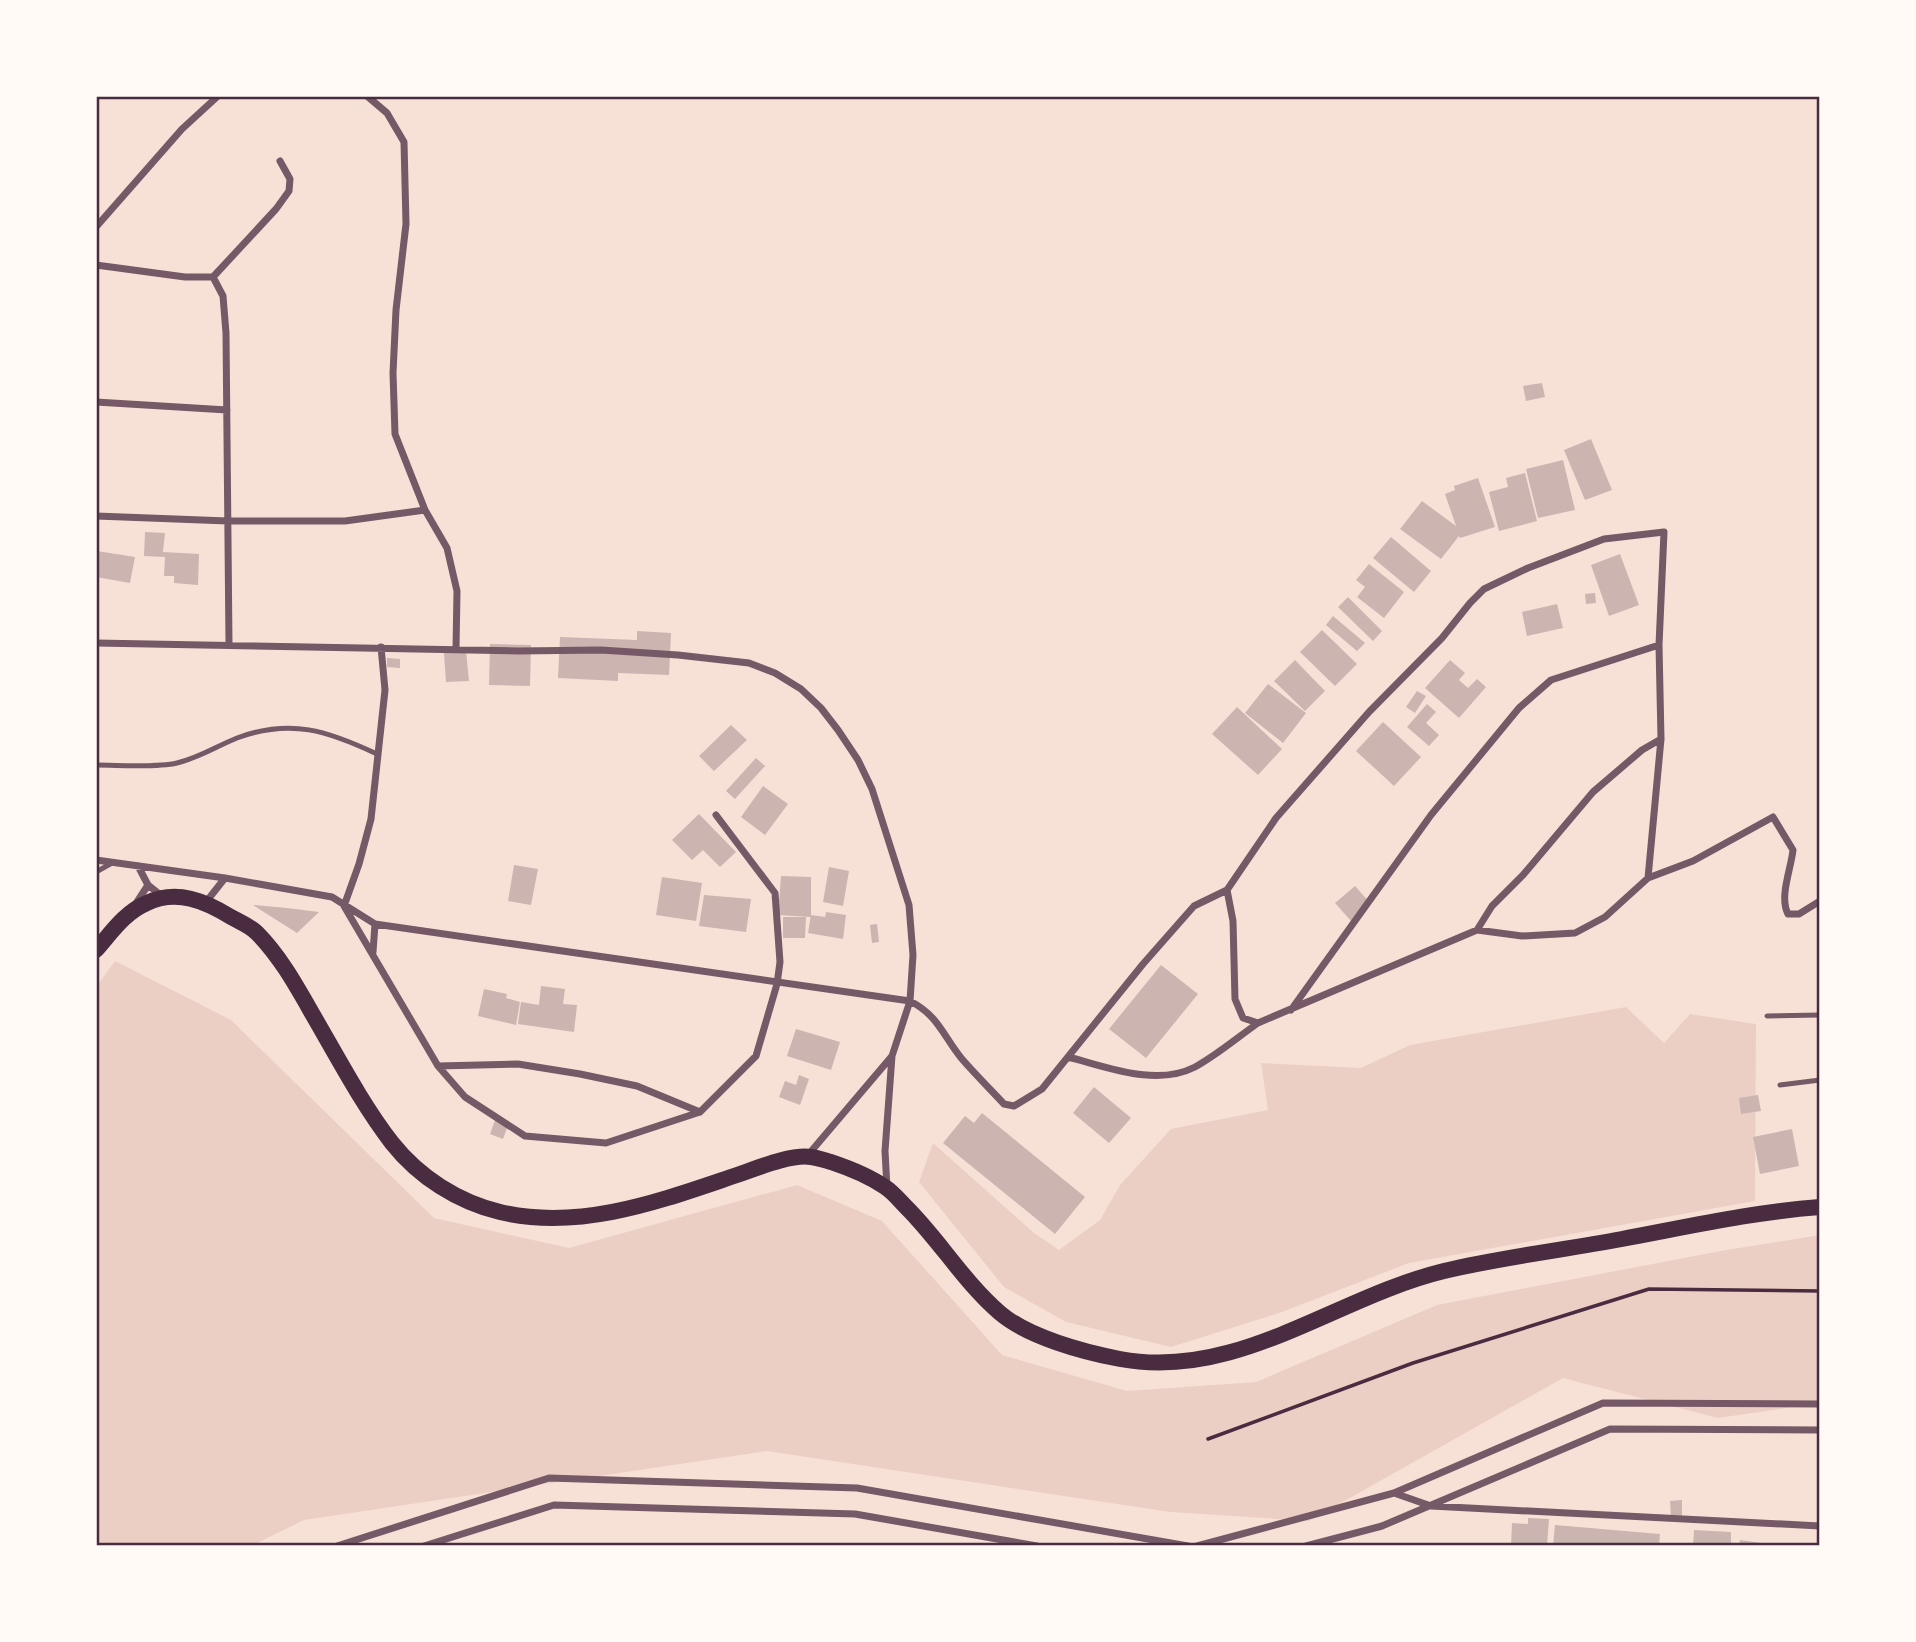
<svg xmlns="http://www.w3.org/2000/svg" width="1916" height="1642" font-family="Arial,sans-serif">
<style>
.green{fill:#ebcfc5}
.building{fill:#ccb4b1}
.lines{fill:none;stroke-linecap:round;stroke-linejoin:round}
.path{stroke:#4a2c40;stroke-width:3.5}
.service{stroke:#755966;stroke-width:5}
.minor{stroke:#755966;stroke-width:7}
.primary{stroke:#4a2c40;stroke-width:16}
.neatline{fill:none;stroke:#4a2c40;stroke-width:2.5}
</style>
<rect width="100%" height="100%" fill="#f7e1d7"/>
<path class="green" d="M115,961L231,1020L434,1218L569,1248L797,1185L882,1221L1002,1355L1127,1391L1256,1382L1437,1305L1726,1250L1820,1235V1403L1718,1418L1563,1378L1309,1521L1170,1512L767,1451L304,1520L251,1546H96V987Z
M1626,1007L1664,1043L1690,1014L1756,1024L1755,1201L1409,1263L1282,1312L1171,1347L1066,1322L1004,1287L919,1182L933,1143L1034,1233L1059,1250L1100,1220L1120,1185L1171,1129L1268,1110L1261,1063L1361,1068L1410,1045Z"/>
<path class="building" d="M1542,383L1545,397L1526,401L1523,386Z
M1591,439L1612,490L1585,500L1564,450Z
M1563,460L1575,510L1538,518L1526,469Z
M1525,473L1537,521L1499,531L1489,492L1508,487L1506,478Z
M1478,478L1495,527L1460,538L1459,536L1441,559L1400,529L1422,501L1456,526L1445,494L1455,490L1454,486Z
M145,532L165,533L163,552L199,554L198,585L174,583V576H164L165,557L144,556Z
M1391,537L1431,571L1414,592L1373,558Z
M97,551L135,557L130,583L96,577Z
M1620,554L1639,605L1609,616L1591,565Z
M1369,564L1404,592L1384,618L1357,597L1365,587L1356,580Z
M1595,593L1596,603L1586,604L1585,594Z
M1348,597L1382,631L1373,641L1338,607Z
M1557,604L1563,628L1527,636L1522,612Z
M1333,616L1365,643L1357,651L1326,625Z
M1322,630L1357,664L1335,686L1300,652Z
M637,631L671,633L669,675L618,673V681L558,678L560,637L637,640Z
M490,644L531,645L530,686L489,685Z
M466,651L469,681L446,682L444,653Z
M387,658L400,659V668L387,667Z
M1295,660L1325,691L1305,711L1274,681Z
M1450,660L1465,673L1459,680L1468,688L1477,679L1486,687L1459,718L1425,688Z
M1268,684L1306,713L1283,743L1245,713Z
M1417,691L1426,696L1415,713L1406,707Z
M1427,704L1436,712L1426,723L1439,735L1429,746L1407,727Z
M1237,707L1282,749L1258,775L1212,734Z
M1383,722L1421,757L1394,786L1356,751Z
M731,725L747,740L714,771L699,756Z
M756,758L765,766L735,799L726,791Z
M763,786L788,804L765,835L741,817Z
M699,814L736,852L720,867L703,850L692,860L672,840Z
M514,865L538,869L531,905L508,901Z
M829,867L849,871L843,906L823,902Z
M781,876L811,877V917L778,915Z
M662,877L702,883L696,921L656,915Z
M1355,886L1371,904L1351,921L1335,903Z
M704,895L751,899L746,932L699,926Z
M253,905L287,908L319,912L297,933Z
M826,912L846,915L843,939L808,933L811,915L825,917Z
M783,917H806L805,938H783Z
M877,924L879,942L872,943L870,925Z
M1161,965L1198,994L1146,1058L1109,1029Z
M541,986L565,989L563,1004L577,1005L574,1032L518,1024L521,1002L539,1005Z
M484,989L507,994L506,998L520,1002L516,1025L478,1016Z
M796,1029L840,1042L831,1070L787,1056Z
M799,1075L809,1079L800,1105L779,1097L785,1081L796,1085Z
M1094,1087L1131,1118L1109,1143L1073,1113Z
M1758,1095L1761,1111L1741,1114L1739,1098Z
M982,1113L1085,1197L1055,1234L943,1143L965,1116L974,1123Z
M495,1120L508,1125L503,1139L490,1134Z
M1792,1129L1799,1166L1760,1174L1753,1137Z
M1682,1500V1517H1671L1670,1501Z
M1528,1518L1549,1519L1547,1546H1511L1512,1523L1528,1524Z
M1555,1525L1660,1534L1659,1546H1553Z
M1694,1530L1731,1532V1546H1693Z
M1740,1540L1768,1544V1546H1739Z"/>
<g class="lines">
<path class="path" d="M1208,1439L1413,1363L1649,1289L1820,1291"/>
<path class="service" d="M96,765C119,765 156,768 177,763C199,758 217,746 237,738C291,718 328,731 377,754
M96,872L112,863
M1767,1016L1820,1015
M1780,1085L1820,1080"/>
<path class="minor" d="M367,96L387,113L404,142L406,224L396,310L393,373L395,434L425,510L447,548L457,591L456,649
M96,227L182,129L218,96
M96,265L185,277H213L223,296L226,333L229,644
M213,277L276,209L289,191L290,179L280,161
M96,402L227,410
M96,516L228,521H345L425,510
M96,643L518,651L601,650L678,655L749,663L775,673L801,689L821,708L838,730L858,760L872,789L909,905L913,955L910,1001L892,1056L808,1155
M381,647L385,690L371,819L359,864L344,906L438,1066L465,1097L525,1136L606,1143L700,1112L756,1056L777,984L780,962L775,893L716,815
M96,860L225,878
M138,866L148,885L163,897
M1648,878L1693,861L1773,817L1793,850C1791,869 1779,897 1788,914H1799L1820,901
M206,902L225,878L332,897L375,924L910,1001C939,1016 943,1036 962,1059C975,1074 990,1089 1004,1104L1014,1106L1042,1089L1143,964L1194,906L1227,890L1276,818L1369,712L1442,638L1470,603L1484,589L1528,568L1604,539L1664,532L1659,645L1661,739L1648,878L1605,917L1575,933L1522,936L1477,930L1258,1023L1243,1018L1235,999L1233,921L1227,890
M135,905L148,885
M1477,930L1492,906L1523,875L1593,792L1642,750L1661,739
M373,952L375,924
M1291,1010L1431,815L1519,708L1551,680L1659,645
M1068,1057C1108,1067 1156,1087 1195,1067C1217,1055 1238,1037 1258,1023
M438,1066L518,1064L580,1074L637,1086L700,1112
M887,1188L885,1151L892,1056
M1394,1493L1431,1506L1820,1526
M337,1546L549,1478L857,1488L1188,1546
M424,1546L554,1505L855,1514L1037,1546
M1197,1546L1394,1493L1603,1403L1820,1404
M1306,1546L1382,1526L1610,1429L1820,1430"/>
<path class="primary" d="M96,950C111,933 125,912 147,903C177,889 205,901 231,917C240,922 250,926 257,933C280,956 297,987 313,1015C338,1058 362,1104 392,1143C419,1177 458,1202 500,1212C580,1231 660,1201 734,1176C755,1169 790,1154 811,1157C818,1158 824,1160 831,1162C849,1168 869,1176 885,1187C893,1192 900,1201 907,1208C940,1241 964,1282 1000,1313C1028,1337 1083,1352 1120,1359C1237,1381 1336,1297 1444,1271C1503,1257 1563,1250 1622,1239C1687,1227 1753,1212 1820,1207"/>
</g>
<rect width="1916" height="1642" fill="none" stroke="#fffaf5" stroke-width="196"/>
<rect x="98" y="98" width="1720" height="1446" class="neatline"/>
</svg>
